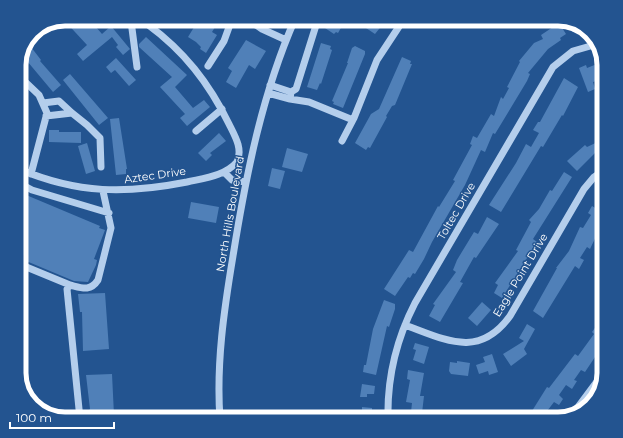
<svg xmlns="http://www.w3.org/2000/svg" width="623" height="438" font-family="Montserrat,sans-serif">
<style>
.building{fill:#5080b8}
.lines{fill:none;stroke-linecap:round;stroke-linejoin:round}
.minor{stroke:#b4ceec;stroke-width:7}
.labels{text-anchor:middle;stroke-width:3;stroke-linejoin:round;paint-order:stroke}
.street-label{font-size:11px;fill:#fff;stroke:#235490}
.rim{fill:none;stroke:#fff;stroke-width:5}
</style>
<rect width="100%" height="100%" fill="#235490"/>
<path class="building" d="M63,19H89L102,34L111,26L130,49L123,55L116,47L118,45L112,37L83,61L77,54L87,45Z
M199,19H220L212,32L217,35L206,53L200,49L201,47L196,42L188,37Z
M331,19H346L338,33L336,32L334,34L325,28Z
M370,19H387L375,34L366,28L368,26L366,25Z
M559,23L566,34L560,38L561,40L548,49L528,73L530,74L527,81L495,134L493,133L485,152L481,150L465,185L432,242L424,259L415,274L413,273L410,278L408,277L395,296L384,289L409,250L413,252L438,206L439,207L455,181L453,180L472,145L470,144L473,136L477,138L491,114L494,116L501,97L503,99L509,88L507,87L520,62L519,61L534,43L543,39L541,35Z
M570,23L586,28V29L572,32Z
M146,37L187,75L175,87L193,108L204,100L210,107L187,126L180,118L185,114L160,87L172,77L139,47V44Z
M246,40L266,51L255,69L249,65L236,88L226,82L232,71L228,68Z
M321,43L331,46L330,49L332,50L321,84L320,83L317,90L307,87Z
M27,45L30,48L31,47L41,60L40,61L61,85L53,92L22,55Z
M355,46L365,51V54L343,108L333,104L334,102L332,101L348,63H347L352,48Z
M402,57L411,61L410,64H412L395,105L392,106L386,116L387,117L370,148L368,147L366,150L355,143L371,114L379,109Z
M116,58L136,80L129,86L115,70L111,73L106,67Z
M597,64L603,79L593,82L595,89L588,92L579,68L586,65L587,68Z
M70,74L108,118L99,125L63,80Z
M564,78L578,87L563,116L562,115L543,147L541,146L501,212L489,205L516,163L526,144L531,147L539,133L533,130L538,122H540Z
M19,102L27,112L19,118Z
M119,118L127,169H126V174L116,175L110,119Z
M49,130H59V132H81V143L49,142Z
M19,133L27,142L19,149Z
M219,133L226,141L210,153L212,155L206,161L198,153Z
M604,139V151L599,153L598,150L577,171L567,161L585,145L587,147Z
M87,143L95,171L86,174L78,146Z
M287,148L308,154L302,172L282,167Z
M272,168L285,171L280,189L268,186Z
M564,172L572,177L533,239L537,242L502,298L494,293L498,285L495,283L518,251L516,250L531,222L529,220L539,209L550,190L552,191Z
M19,192L100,226L99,228L105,230L94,259L97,260L96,265L88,282L74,281L19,258Z
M191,202L219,207L216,223L188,218Z
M592,206L604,213L602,224L590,249L587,247L580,258L584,260L579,269L575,266L543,318L533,311L557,268H556L569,251L580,227L583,228L591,215L588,213Z
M487,217L499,224L476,258L474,257L460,282L463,283L440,322L429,316L435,305L433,304L456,272L453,270L457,260L474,232L478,234Z
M105,293L109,349L83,351L82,312H80L78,294Z
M384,300L395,304V309L389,327L387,326L376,375L363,372L364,365H366L373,329Z
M482,302L491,310L477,326L468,318Z
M604,315V336L600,342L603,345L585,372L581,370L574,380L577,381L572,389L566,385L559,395L563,399L559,405L554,402L541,419H527L547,387L549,388L575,354L578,356L594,334L592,332Z
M527,324L535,329L524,349L527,354L511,366L503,354L524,341L519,338Z
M415,343L429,347L424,364L413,360L416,350L413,349Z
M492,354L498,372L489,375L488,371L479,374L476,365L485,362L483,357Z
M457,361L470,363L468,376L451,374L449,371L450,362L457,363Z
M408,370L424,373L420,396H424L422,413L411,412L412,403L406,402L410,380L407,379Z
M112,374L114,415H108V419H85V415L90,409L86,375Z
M362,384L375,386L374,394H367V397H360Z
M362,407L372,408V419H362Z"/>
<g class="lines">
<path class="minor" d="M247,19L262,29L286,40
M318,19L296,89L291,92L290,99L309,102L353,120
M131,21L137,67
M208,66L224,41L232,19
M19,76L39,95L47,113L31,174
M270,85L291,92
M268,93L290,99
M43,103L59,101L72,113L46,116
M72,113L87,125L100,138L101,167
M196,131L222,109
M342,141L354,118L377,60L404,19
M19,169C78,194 126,194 187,182C204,178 225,176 237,162C243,149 235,136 229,124C209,83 184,51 147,24C140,20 133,22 126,19
M224,172L232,180L245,182
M19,183L32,190L109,213
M19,264L70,285
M405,325C446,340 479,359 510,316L584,189L594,177L604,170
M23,384L40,411
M575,411L604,372
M80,419L67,289L70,285C82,288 90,292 98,280L111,228L103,191
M220,419C216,364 224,310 233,256C246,175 262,94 295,19
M388,419C387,378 396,340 415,303L553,67L573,51L594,45"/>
</g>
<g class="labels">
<g class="street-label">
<text transform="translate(155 175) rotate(-8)" y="4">Aztec Drive</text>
<text transform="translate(456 211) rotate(-60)" y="4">Toltec Drive</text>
<text transform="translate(230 214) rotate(-80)" y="4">North Hills Boulevard</text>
<text transform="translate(520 275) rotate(-59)" y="4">Eagle Point Drive</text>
</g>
</g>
<path d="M0 0H623V438H0ZM65 26H558A39 39 0 0 1 597 65V373A39 39 0 0 1 558 412H65A39 39 0 0 1 26 373V65A39 39 0 0 1 65 26Z" fill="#235490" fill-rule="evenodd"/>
<path class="rim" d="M65 26H558A39 39 0 0 1 597 65V373A39 39 0 0 1 558 412H65A39 39 0 0 1 26 373V65A39 39 0 0 1 65 26Z"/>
<path d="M10 422v6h104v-6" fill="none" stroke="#ffffff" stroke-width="2"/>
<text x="16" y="422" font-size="12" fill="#ffffff" stroke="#235490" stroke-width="3" paint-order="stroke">100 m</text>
</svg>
